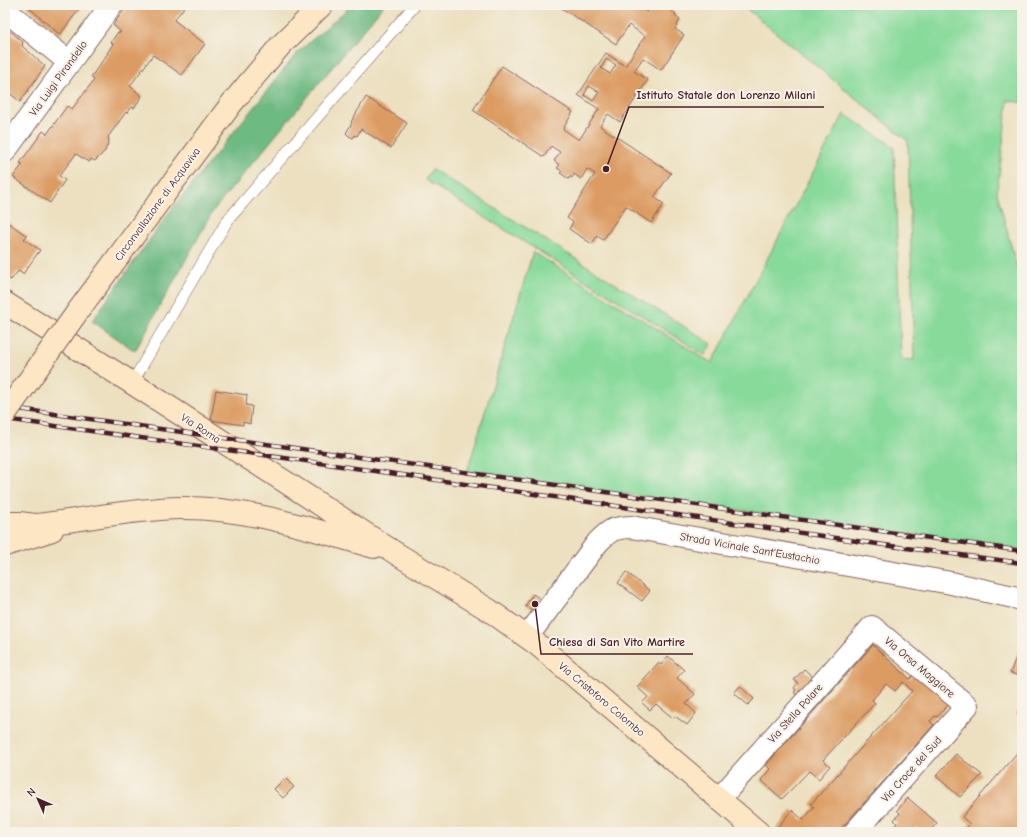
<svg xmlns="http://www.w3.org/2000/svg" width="1027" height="837" font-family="'Comic Neue',sans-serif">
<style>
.green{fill:#88da9b;stroke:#697c63}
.forest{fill:#6eba83;stroke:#5c6c57}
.building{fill:#dc9b62;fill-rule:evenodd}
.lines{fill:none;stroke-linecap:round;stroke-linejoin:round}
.lane-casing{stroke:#83635f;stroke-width:12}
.street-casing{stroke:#83635f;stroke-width:24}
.secondary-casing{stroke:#83635f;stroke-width:24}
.lane{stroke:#fff;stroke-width:11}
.street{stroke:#fff;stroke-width:22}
.secondary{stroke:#fce6c4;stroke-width:22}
.rail-casing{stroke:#4a1f2b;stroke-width:4.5}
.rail{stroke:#f7f3e8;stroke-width:3;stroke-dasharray:9;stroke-linecap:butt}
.secondary-bridge-casing{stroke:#83635f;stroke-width:24;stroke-linecap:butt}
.secondary-bridge{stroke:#fce6c4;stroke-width:22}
.labels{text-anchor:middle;stroke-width:4;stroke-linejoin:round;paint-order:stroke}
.street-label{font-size:11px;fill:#4a1f2b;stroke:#f7f3e8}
.leader{fill:none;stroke:#4a1f2b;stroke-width:1.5}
.callout-dot{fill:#4a1f2b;stroke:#f7f3e8;stroke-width:1.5}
.callout-label{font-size:12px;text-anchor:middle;font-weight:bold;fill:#4a1f2b;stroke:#f7f3e8;stroke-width:4;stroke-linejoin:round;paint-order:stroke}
</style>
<rect width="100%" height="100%" fill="#f7f3e8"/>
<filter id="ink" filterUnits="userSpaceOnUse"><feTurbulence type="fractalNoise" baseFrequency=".025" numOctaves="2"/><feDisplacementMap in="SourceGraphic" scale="8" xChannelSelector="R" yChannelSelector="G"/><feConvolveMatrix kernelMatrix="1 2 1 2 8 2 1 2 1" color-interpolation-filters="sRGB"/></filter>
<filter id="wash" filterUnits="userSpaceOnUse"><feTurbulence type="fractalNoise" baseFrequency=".012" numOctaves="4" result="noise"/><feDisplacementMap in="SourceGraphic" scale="16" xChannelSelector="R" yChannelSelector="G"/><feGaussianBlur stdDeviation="0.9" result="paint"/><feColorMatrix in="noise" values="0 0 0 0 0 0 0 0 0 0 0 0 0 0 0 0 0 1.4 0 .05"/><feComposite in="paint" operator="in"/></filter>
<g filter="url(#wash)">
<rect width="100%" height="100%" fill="#ece0c0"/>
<path class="green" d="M742,5H1022V103L1008,100L997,193L1022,287V550L467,472L533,252L712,363L844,114L894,147L901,359L914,360L908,141Z
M432,169L712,344L705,355L425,180Z"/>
<path class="forest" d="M352,5H384L213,211L135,351L92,321L168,214L297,53Z"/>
<g id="blocks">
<path class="building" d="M26,5H82L60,35Z
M128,5H186L174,20L205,44L182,75L153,55L130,86L142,96L134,108L131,107L127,113L126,112L108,137L109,141L105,151L95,161L91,159L89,162L76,154L59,176L65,180L50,203L13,177L23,164L20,163L43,131L47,134L67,106L72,109L94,80L91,77L108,53H107L113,44L111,42L118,32L120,33L121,32L113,25Z
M557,5H641L639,7L647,12L652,5L659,6L663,5L676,14L675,16L680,20L675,29L684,35L661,70L643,58L634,71L648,80L620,122L608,114L600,126L671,173L654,197L664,204L651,223L626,206L603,240L597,236L592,244L569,229L573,222L567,218L595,174L587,169L581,179L574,174L572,178L570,176L569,179L560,173L562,171L557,168L560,165L554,161L560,152L551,146L544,157L473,110L502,66L573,112L563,129L579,140L599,109L578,95L606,53L625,66L645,36L629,25L616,44ZM606,59L616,65L610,74L601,68ZM589,86L599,92L593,101L584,95Z
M5,27L23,42L22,46L45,66L20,102L5,89Z
M366,97L407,123L391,148L361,129L357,136L355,135L353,138L349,136L346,133L352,123L351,122Z
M6,221L27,236L24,239L40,250L23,274L18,271L11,280L5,276V223Z
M216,390L247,395L246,405L252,406L250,424L243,422V425L211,420Z
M626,572L650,591L642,601L618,583Z
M533,594L544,601L537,613L525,606Z
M873,645L910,679L917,671L950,703L937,717L935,716L930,721L934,725L838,832H777L775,830L792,810L803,820L814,807L811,804L912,691L903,682L895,691L886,684L872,700L875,703L823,760L830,766L819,779L809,771L782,799L761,780L770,769L766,765Z
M1021,645H1022V677L1010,673Z
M668,656L684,670L677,678L695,694L686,704L696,713L687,725L675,716L673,718L656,704L650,710L642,703L648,697L637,687L658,663L661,665Z
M804,669L813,677L797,696L794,692L796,690L794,688L798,683L794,680Z
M740,686L754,699L748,705L734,693Z
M1022,707V718L1017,713Z
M1022,747V832H963L970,824L962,817Z
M956,754L982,775L960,797L936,776Z
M285,778L294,787L283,798L274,789Z
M908,798L937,823L929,832H922L916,827L912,832H889L897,823L894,820L900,813L897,810Z"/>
</g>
</g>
<g filter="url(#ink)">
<use href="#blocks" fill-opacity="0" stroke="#83635f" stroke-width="1"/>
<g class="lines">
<g class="lane-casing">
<path id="lane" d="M132,383L227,221L415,5"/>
</g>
<g class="street-casing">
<path id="street" d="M5,10L69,62
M5,151L111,5
M527,637L598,542C611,529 613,528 631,527L951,583L1022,599
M719,799L872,627L967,706L855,832"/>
</g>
<g class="secondary-casing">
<path id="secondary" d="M5,303L132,383L397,554L489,610L538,645L758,832
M78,311L232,103L280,46L322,5
M5,523H19L35,525C83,520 131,509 180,508C246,507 311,529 374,547
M5,545L52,530"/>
</g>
<use href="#lane" class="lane"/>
<use href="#street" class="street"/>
<use href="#secondary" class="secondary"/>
<g class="rail-casing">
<path id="rail" d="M5,407L1022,551
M5,419L327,464L891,546L1022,563"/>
</g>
<use href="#rail" class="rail"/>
<g class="secondary-bridge-casing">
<path id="secondary-bridge" d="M5,414L78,311"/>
</g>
<use href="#secondary-bridge" class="secondary-bridge"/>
</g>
</g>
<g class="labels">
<g class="street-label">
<text transform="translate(58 78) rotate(-54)" y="4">Via Luigi Pirandello</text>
<text transform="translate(157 204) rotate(-54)" y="4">Circonvallazione di Acquaviva</text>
<text transform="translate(201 428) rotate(33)" y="4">Via Roma</text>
<text transform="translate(750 548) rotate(10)" y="4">Strada Vicinale Sant'Eustachio</text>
<text transform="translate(920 667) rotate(40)" y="4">Via Orsa Maggiore</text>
<text transform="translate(602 699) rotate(40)" y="4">Via Cristoforo Colombo</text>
<text transform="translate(795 713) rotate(-48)" y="4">Via Stella Polare</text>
<text transform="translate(911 769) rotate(-48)" y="4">Via Croce del Sud</text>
</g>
</g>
<path class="leader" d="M606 169L629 107H824M535 604L541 654H693"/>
<g class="callout-dot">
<circle cx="606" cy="169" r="4"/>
<circle cx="535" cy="604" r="4"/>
</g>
<g class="callout-label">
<text x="726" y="99">Istituto Statale don Lorenzo Milani</text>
<text x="617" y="646">Chiesa di San Vito Martire</text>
</g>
<rect width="1027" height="837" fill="none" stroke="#f7f3e8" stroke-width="20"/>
<g transform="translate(38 799) rotate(315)" stroke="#f7f3e8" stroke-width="3" paint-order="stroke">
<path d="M0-3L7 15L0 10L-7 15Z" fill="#4a1f2b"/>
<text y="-6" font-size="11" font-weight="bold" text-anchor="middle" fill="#4a1f2b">N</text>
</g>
</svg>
